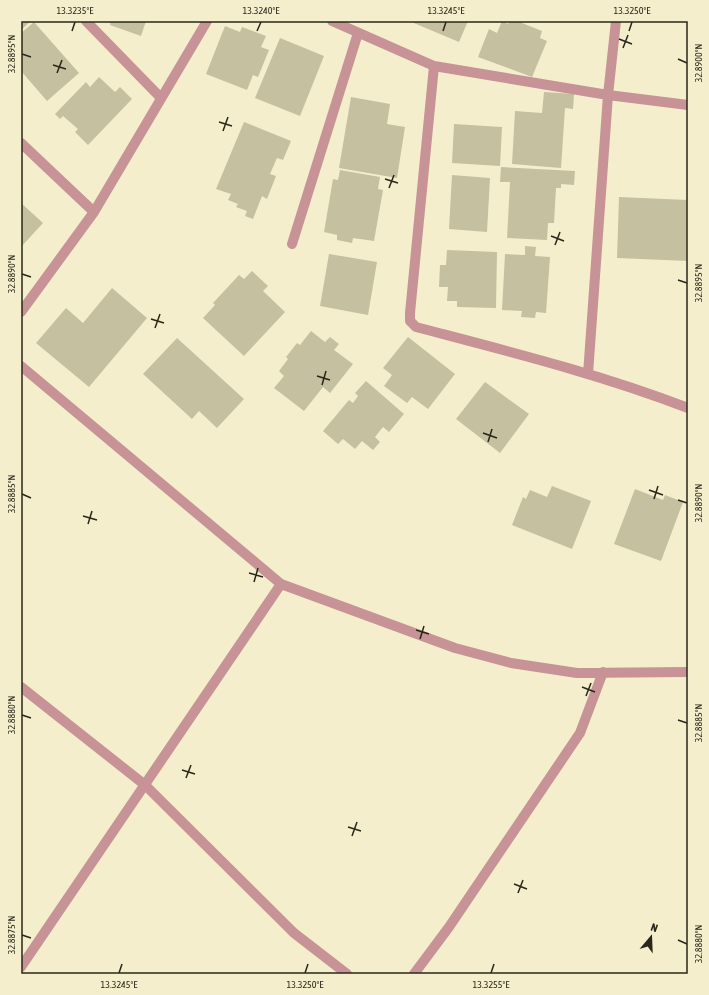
<svg xmlns="http://www.w3.org/2000/svg" width="709" height="995" font-family="'Asap Condensed',sans-serif">
<style>
.building{fill:#c5c09f}
.lines{fill:none;stroke-linecap:round;stroke-linejoin:round}
.minor{stroke:#c79396;stroke-width:10}
.ticks{fill:none;stroke:#29271a;stroke-width:1.5}
.neatline{fill:none;stroke:#29271a;stroke-width:1.5}
.ticks-label{font-size:10px;text-anchor:middle;fill:#29271a}
</style>
<rect width="100%" height="100%" fill="#f4eecc"/>
<path class="building" d="M21,21H31L21,30Z
M111,21H146L141,36L110,25Z
M409,21H468L459,42Z
M502,21L508,24L509,21H517L542,31L540,38L547,41L532,77L478,57L489,29L497,33Z
M34,22L79,73L47,101L21,71V33Z
M225,26L240,32L242,27L266,36L261,47L269,50L258,77L253,75L247,90L206,74Z
M280,38L324,56L300,116L255,98Z
M99,77L115,92L120,87L132,99L88,145L75,132L78,129L63,116L60,119L55,114L86,82L90,87Z
M544,92L574,94L573,109L565,108L561,168L512,164L515,111L542,113Z
M351,97L390,104L387,124L405,127L397,178L339,168Z
M244,122L291,141L283,160L277,158L270,174L276,176L267,199L262,196L253,219L245,216L247,211L236,207L238,204L228,200L231,194L216,189Z
M454,124L502,127L500,166L452,163Z
M501,167L575,171L574,185L561,184V188H556L554,223H548L547,240L507,238L510,182H500Z
M340,170L380,177L378,189L383,190L374,241L353,238L352,243L337,240V235L324,232L333,179L338,180Z
M452,175L490,178L487,232L449,229Z
M619,197L688,200V261L617,258Z
M21,203L43,223L21,247Z
M525,246L536,247L535,256L550,257L546,313L536,312L535,318L521,317L522,311L502,310L505,254L525,255Z
M447,250L497,252L496,308L457,307V301H447L448,287H439L440,265H446Z
M329,254L377,262L368,315L320,306Z
M252,271L268,286L263,291L285,312L244,356L203,318L215,305L213,303L239,275L244,279Z
M112,288L147,318L89,387L36,343L66,308L83,323Z
M311,331L325,342L330,337L339,344L334,350L353,364L330,393L323,387L304,411L274,388L284,376L279,371L288,359L286,357L297,343L300,345Z
M408,337L455,374L428,409L412,397L407,403L384,386L392,375L383,368Z
M177,338L244,399L217,428L199,411L192,419L143,374Z
M366,381L404,414L389,432L383,427L375,437L380,442L373,450L362,441L355,449L343,439L338,444L323,431L349,400L353,403L358,396L355,393Z
M485,382L529,414L500,453L456,419Z
M552,486L591,501L572,549L512,525L523,497L526,499L530,490L547,497Z
M635,489L663,500L665,495L683,502L661,561L614,544Z"/>
<g class="lines">
<path class="minor" d="M86,21L161,98
M332,21L434,66L608,95L688,105
M434,66L410,313V321L416,327C507,351 600,374 688,408
M21,143L94,212L21,312
M94,212L207,21
M292,244L358,33
M21,366L281,584L455,648L511,663L577,673L688,672
M588,374L608,95L616,21
M21,687L145,785L294,933L347,974
M21,967L281,584
M414,974L449,927L580,733L603,672"/>
</g>
<path class="ticks" d="M72,31L75,22M257,31L261,22M443,31L446,22M629,31L632,22M619,39L632,44M623,48L628,35M22,54L31,57M678,59L687,63M53,65L66,69M57,73L62,60M219,122L232,126M223,131L228,117M385,179L398,183M389,188L394,175M551,236L564,241M555,245L560,232M22,274L31,277M678,280L687,283M151,319L164,323M155,328L160,314M317,376L330,380M322,385L326,371M483,433L497,438M488,442L492,429M649,490L663,495M22,494L31,498M654,499L658,486M678,500L687,503M83,516L97,520M88,524L92,511M249,573L263,577M254,582L258,568M416,630L429,634M420,639L424,626M582,687L595,692M586,696L591,683M22,715L31,718M678,720L687,723M182,770L195,774M186,778L191,765M348,827L361,831M352,836L357,822M514,884L527,889M518,893L523,880M22,935L31,938M678,940L687,944M119,973L122,964M305,973L308,964M491,973L494,964"/>
<rect width="709" height="995" fill="none" stroke="#f4eecc" stroke-width="44"/>
<g transform="translate(651 937) rotate(19)" stroke="#f4eecc" stroke-width="3" paint-order="stroke">
<path d="M0-3L7 15L0 10L-7 15Z" fill="#29271a"/>
<text y="-6" font-size="11" font-weight="bold" text-anchor="middle" fill="#29271a">N</text>
</g>
<rect x="22" y="22" width="665" height="951" class="neatline"/>
<g class="ticks-label">
<text x="75" y="14">13.3235°E</text>
<text x="261" y="14">13.3240°E</text>
<text x="446" y="14">13.3245°E</text>
<text x="632" y="14">13.3250°E</text>
<text transform="translate(11 54) rotate(-90)" y="4">32.8895°N</text>
<text transform="translate(698 63) rotate(-90)" y="4">32.8900°N</text>
<text transform="translate(11 274) rotate(-90)" y="4">32.8890°N</text>
<text transform="translate(698 283) rotate(-90)" y="4">32.8895°N</text>
<text transform="translate(11 494) rotate(-90)" y="4">32.8885°N</text>
<text transform="translate(698 503) rotate(-90)" y="4">32.8890°N</text>
<text transform="translate(11 715) rotate(-90)" y="4">32.8880°N</text>
<text transform="translate(698 723) rotate(-90)" y="4">32.8885°N</text>
<text transform="translate(11 935) rotate(-90)" y="4">32.8875°N</text>
<text transform="translate(698 944) rotate(-90)" y="4">32.8880°N</text>
<text x="119" y="988">13.3245°E</text>
<text x="305" y="988">13.3250°E</text>
<text x="491" y="988">13.3255°E</text>
</g>
</svg>
